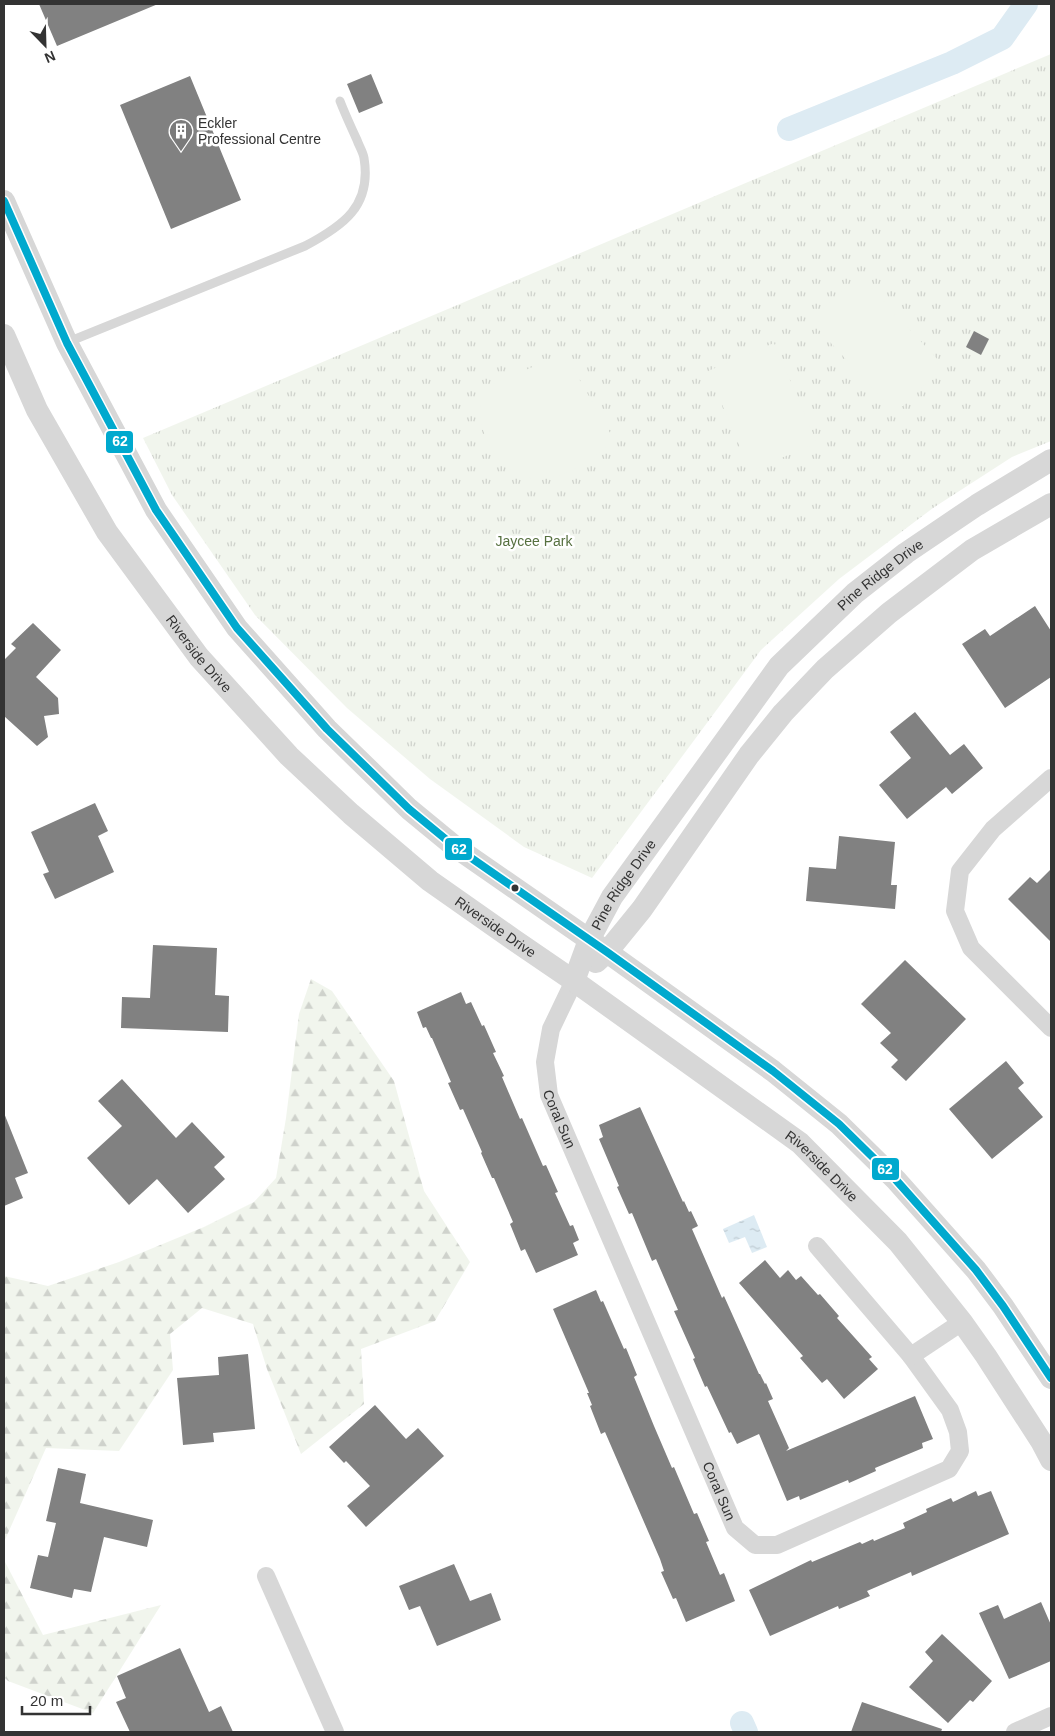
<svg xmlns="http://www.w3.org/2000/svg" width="1055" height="1736" font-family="Arial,sans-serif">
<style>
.grass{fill:url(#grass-tufts)}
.forest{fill:url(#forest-firs)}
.garden{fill:#f1f5ed}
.water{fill:url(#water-ripples)}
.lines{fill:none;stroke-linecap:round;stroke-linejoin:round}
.canal{stroke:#ddebf3;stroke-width:24}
.building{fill:#818181}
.service{stroke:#d7d7d7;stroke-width:9}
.minor{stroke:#d7d7d7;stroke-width:18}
.tertiary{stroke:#d7d7d7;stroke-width:22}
.bus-1-casing{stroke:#fff;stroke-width:11}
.bus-1{stroke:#00a9ce;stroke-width:8}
.bus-dot{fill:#333;stroke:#fff;stroke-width:2}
.labels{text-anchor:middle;stroke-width:5;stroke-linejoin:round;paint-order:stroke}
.poi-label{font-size:14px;fill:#333;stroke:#fff;text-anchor:start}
.park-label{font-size:14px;fill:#56703f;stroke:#fff}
.street-label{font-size:14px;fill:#333;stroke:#fff}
.line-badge{stroke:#fff;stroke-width:2}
.badge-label{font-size:14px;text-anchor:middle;font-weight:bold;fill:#fff}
</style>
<defs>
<pattern id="grass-tufts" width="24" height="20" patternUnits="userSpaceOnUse" patternTransform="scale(1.25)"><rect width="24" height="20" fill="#f1f5ed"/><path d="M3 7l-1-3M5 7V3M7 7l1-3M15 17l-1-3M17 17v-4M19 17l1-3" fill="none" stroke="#cfd2cc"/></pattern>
<pattern id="forest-firs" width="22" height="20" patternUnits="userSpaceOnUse" patternTransform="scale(1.25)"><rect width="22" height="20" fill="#f1f5ed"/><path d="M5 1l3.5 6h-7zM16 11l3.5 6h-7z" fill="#cfd2cc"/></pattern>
<pattern id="water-ripples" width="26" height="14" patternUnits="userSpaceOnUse" patternTransform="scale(1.25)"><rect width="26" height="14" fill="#ddebf3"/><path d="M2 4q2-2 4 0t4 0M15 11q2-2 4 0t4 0" fill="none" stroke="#becad1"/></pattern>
</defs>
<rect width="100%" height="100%" fill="#fff"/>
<path class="grass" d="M1051,54V441L1012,457L933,508L839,579L761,650L592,878L524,847L430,779L347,708L255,615L172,495L143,438Z"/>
<path class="forest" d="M311,979L332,991L394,1081L424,1191L470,1262L435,1321L361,1349L364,1404L301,1454L267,1369L253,1324L202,1308L170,1334L173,1370L119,1451L46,1448L4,1542V1276L48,1286L119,1262L204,1227L254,1202L276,1178L286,1118L299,1014Z
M4,1560L43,1635L161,1605L93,1713L8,1681L4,1677Z"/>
<path class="garden" d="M866,282L938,360L937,373L903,406H889L818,329L819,313L849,284Z
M774,343L817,443L750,471L708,371Z
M553,358L571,365L613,438C605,450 593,458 581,465C537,493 497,477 482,427C479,415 481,401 482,389Z"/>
<path class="water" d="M754,1215L767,1247L752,1253L745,1237L729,1243L723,1229Z"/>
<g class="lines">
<path class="canal" d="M789,129L952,63L1002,38L1026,4
M742,1723L746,1732"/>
</g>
<path class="building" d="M39,4H158L57,46Z
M371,74L383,103L359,113L347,84Z
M190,76L241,200L171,229L120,105Z
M974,331L989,339L981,355L966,347Z
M1035,606L1051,631V677L1005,708L962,644L985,629L990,636Z
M33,623L61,650L36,677L58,698L59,714L44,716L48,737L37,746L4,716V660L16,648L11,644Z
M915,712L950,755L964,744L983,768L952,794L946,787L907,819L879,785L911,758L890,732Z
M95,803L108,831L98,836L114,872L55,899L43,874L49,872L31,832Z
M839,836L895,842L891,885H897L895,909L806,901L809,867L836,869Z
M1051,869V942L1008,899L1030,877L1037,883Z
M153,945L217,948L215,995L229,996L228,1032L121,1028L122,997L150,998Z
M905,960L966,1019L906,1081L891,1067L898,1060L880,1043L891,1033L861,1004Z
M461,992L466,1004L471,1002L482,1026L484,1025L496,1052L493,1053L504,1076L502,1077L520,1119L522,1118L543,1166L546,1165L558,1192L555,1193L570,1226L573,1225L579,1240L573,1243L578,1255L536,1273L525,1249L521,1251L510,1224L513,1222L494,1178H492L481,1153L482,1152L463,1109L460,1110L448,1083L451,1082L432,1038H431L426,1027L423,1028L417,1012Z
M1006,1061L1024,1083L1018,1088L1043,1117L992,1159L949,1109Z
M122,1079L176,1138L192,1122L225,1157L214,1167L225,1179L188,1213L157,1179L129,1205L87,1158L122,1126L98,1101Z
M640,1107L683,1202L684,1201L689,1212L691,1211L698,1226L692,1229L722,1298L724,1296L759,1374H760L765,1384L766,1383L773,1399L768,1401L789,1448L786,1451L915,1396L933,1439L922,1443L923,1448L875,1468L876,1471L849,1483L848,1480L800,1500L799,1496L787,1501L759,1434L737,1444L731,1432L729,1433L707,1386L705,1387L693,1359L695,1358L674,1311L678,1310L656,1259L652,1261L632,1213L629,1214L617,1187L619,1186L599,1139L603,1137L599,1125Z
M4,1113L28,1173L15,1178L23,1198L4,1206Z
M765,1260L780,1278L788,1270L796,1280L801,1276L818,1295L820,1294L839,1316L837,1318L872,1357L869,1359L878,1369L844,1399L827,1379L822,1383L800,1358L803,1356L739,1283Z
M596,1290L601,1302L603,1301L624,1349L626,1348L637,1375L634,1377L654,1426L672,1468L674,1467L694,1514L697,1513L709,1541L706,1542L720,1575L724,1573L735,1601L686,1622L676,1598L673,1599L661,1572L664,1571L660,1559L605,1432L601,1434L590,1406L592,1405L587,1393H589L553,1309Z
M248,1354L255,1429L213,1433L214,1442L183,1445L177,1378L219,1375L218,1357Z
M375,1405L406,1439L418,1428L444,1456L366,1527L347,1506L370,1486L346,1461L344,1463L329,1447Z
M58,1468L86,1474L80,1503L153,1520L147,1547L104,1537L91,1592L74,1589L72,1598L30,1588L38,1555L48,1557L56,1523L46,1521Z
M976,1491L978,1496L991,1491L1009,1534L912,1576L911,1572L867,1591L870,1596L839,1609L838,1606L770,1636L749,1590L811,1560L812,1562L860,1542L862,1544L873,1539L874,1541L905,1528L903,1523L927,1512L926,1509L951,1498L953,1502Z
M454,1564L470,1601L491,1593L501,1620L437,1646L420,1606L409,1610L399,1586Z
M1041,1602L1051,1625V1661L1009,1679L979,1613L998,1605L1004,1619Z
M942,1634L992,1681L973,1702L970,1700L948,1723L909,1687L933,1661L925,1652Z
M180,1648L209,1712L221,1706L233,1732H130L116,1702L126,1698L117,1676Z
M862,1702L942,1729L941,1732H851Z"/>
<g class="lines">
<path class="service" d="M68,342L305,246C343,226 372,206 364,158C363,152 359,146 357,140C351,127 345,114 340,101"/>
<g class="minor">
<path d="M1051,778L993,829L960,871L955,911L971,948L1051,1028"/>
<path id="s1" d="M574,981L551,1029L545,1062L549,1095L735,1528L755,1545H777L949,1469L960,1451L958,1432L950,1410L911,1356L817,1246"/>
<path d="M911,1356L962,1322"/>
<path d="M266,1576L335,1732"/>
<path d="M1015,1732L1051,1716"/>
</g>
<g class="tertiary">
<path d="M4,201L67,343L156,510L237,628L327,729L409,809L454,846L607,952L773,1071L839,1124L896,1180L976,1270L1003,1306L1051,1378"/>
<path id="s2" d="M4,335L37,410L107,532L199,657L289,756L351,814L430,881L514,940L574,981L800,1143L898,1242L962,1322L986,1356L1041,1441L1051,1460"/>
<path d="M596,962L607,952L642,909L749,755L783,713L825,669L889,613L972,550L1051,504"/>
<path id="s3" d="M574,981L589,940L612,897L779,666L855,593L906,553L977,505L1051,460"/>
</g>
<g class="bus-1-casing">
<path id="bus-1" d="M4,201L67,343L156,510L237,628L327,729L409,809L454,846L607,952L773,1071L839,1124L896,1180L976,1270L1003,1306L1051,1378"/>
</g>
<use href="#bus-1" class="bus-1"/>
</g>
<defs>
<g id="building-pin" transform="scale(1.25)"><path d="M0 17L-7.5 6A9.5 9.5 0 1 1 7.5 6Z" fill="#7a7a7a" stroke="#fff"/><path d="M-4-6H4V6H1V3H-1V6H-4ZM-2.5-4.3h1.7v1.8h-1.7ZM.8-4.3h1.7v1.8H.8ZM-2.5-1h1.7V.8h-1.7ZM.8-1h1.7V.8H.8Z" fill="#fff"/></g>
</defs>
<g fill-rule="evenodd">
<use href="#building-pin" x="181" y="131"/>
</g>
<circle class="bus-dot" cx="515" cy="888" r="4.5"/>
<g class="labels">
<g class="poi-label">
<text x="198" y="128">Eckler<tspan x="198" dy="16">Professional Centre</tspan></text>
</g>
<g class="park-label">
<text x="534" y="546">Jaycee Park</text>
</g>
<g class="street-label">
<text dy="5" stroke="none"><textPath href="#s3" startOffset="514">Pine Ridge Drive</textPath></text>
<text dy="5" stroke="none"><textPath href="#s2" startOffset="375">Riverside Drive</textPath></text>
<text dy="5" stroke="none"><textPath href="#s3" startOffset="109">Pine Ridge Drive</textPath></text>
<text dy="5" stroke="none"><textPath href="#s2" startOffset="780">Riverside Drive</textPath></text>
<text dy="5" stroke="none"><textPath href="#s1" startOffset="146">Coral Sun</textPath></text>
<text dy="5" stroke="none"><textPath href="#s2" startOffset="1185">Riverside Drive</textPath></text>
<text dy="5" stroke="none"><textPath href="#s1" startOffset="551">Coral Sun</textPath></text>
</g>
</g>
<g class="line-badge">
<rect x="105" y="430" width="29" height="24" rx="5" fill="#00a9ce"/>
<rect x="444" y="837" width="29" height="24" rx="5" fill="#00a9ce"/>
<rect x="871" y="1157" width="29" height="24" rx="5" fill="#00a9ce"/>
</g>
<g class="badge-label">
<text x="120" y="446">62</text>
<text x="459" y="854">62</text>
<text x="885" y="1174">62</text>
</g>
<rect width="1055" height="1736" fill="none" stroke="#333333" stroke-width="10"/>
<g transform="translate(45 45) rotate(157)" stroke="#ffffff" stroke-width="4" paint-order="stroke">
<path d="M0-4L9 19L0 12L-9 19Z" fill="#333333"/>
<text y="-8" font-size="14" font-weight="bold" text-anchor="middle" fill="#333333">N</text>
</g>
<path d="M22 1706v8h68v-8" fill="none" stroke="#333333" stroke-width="2.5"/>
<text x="30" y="1706" font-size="15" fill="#333333" stroke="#ffffff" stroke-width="4" paint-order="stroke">20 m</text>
</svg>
